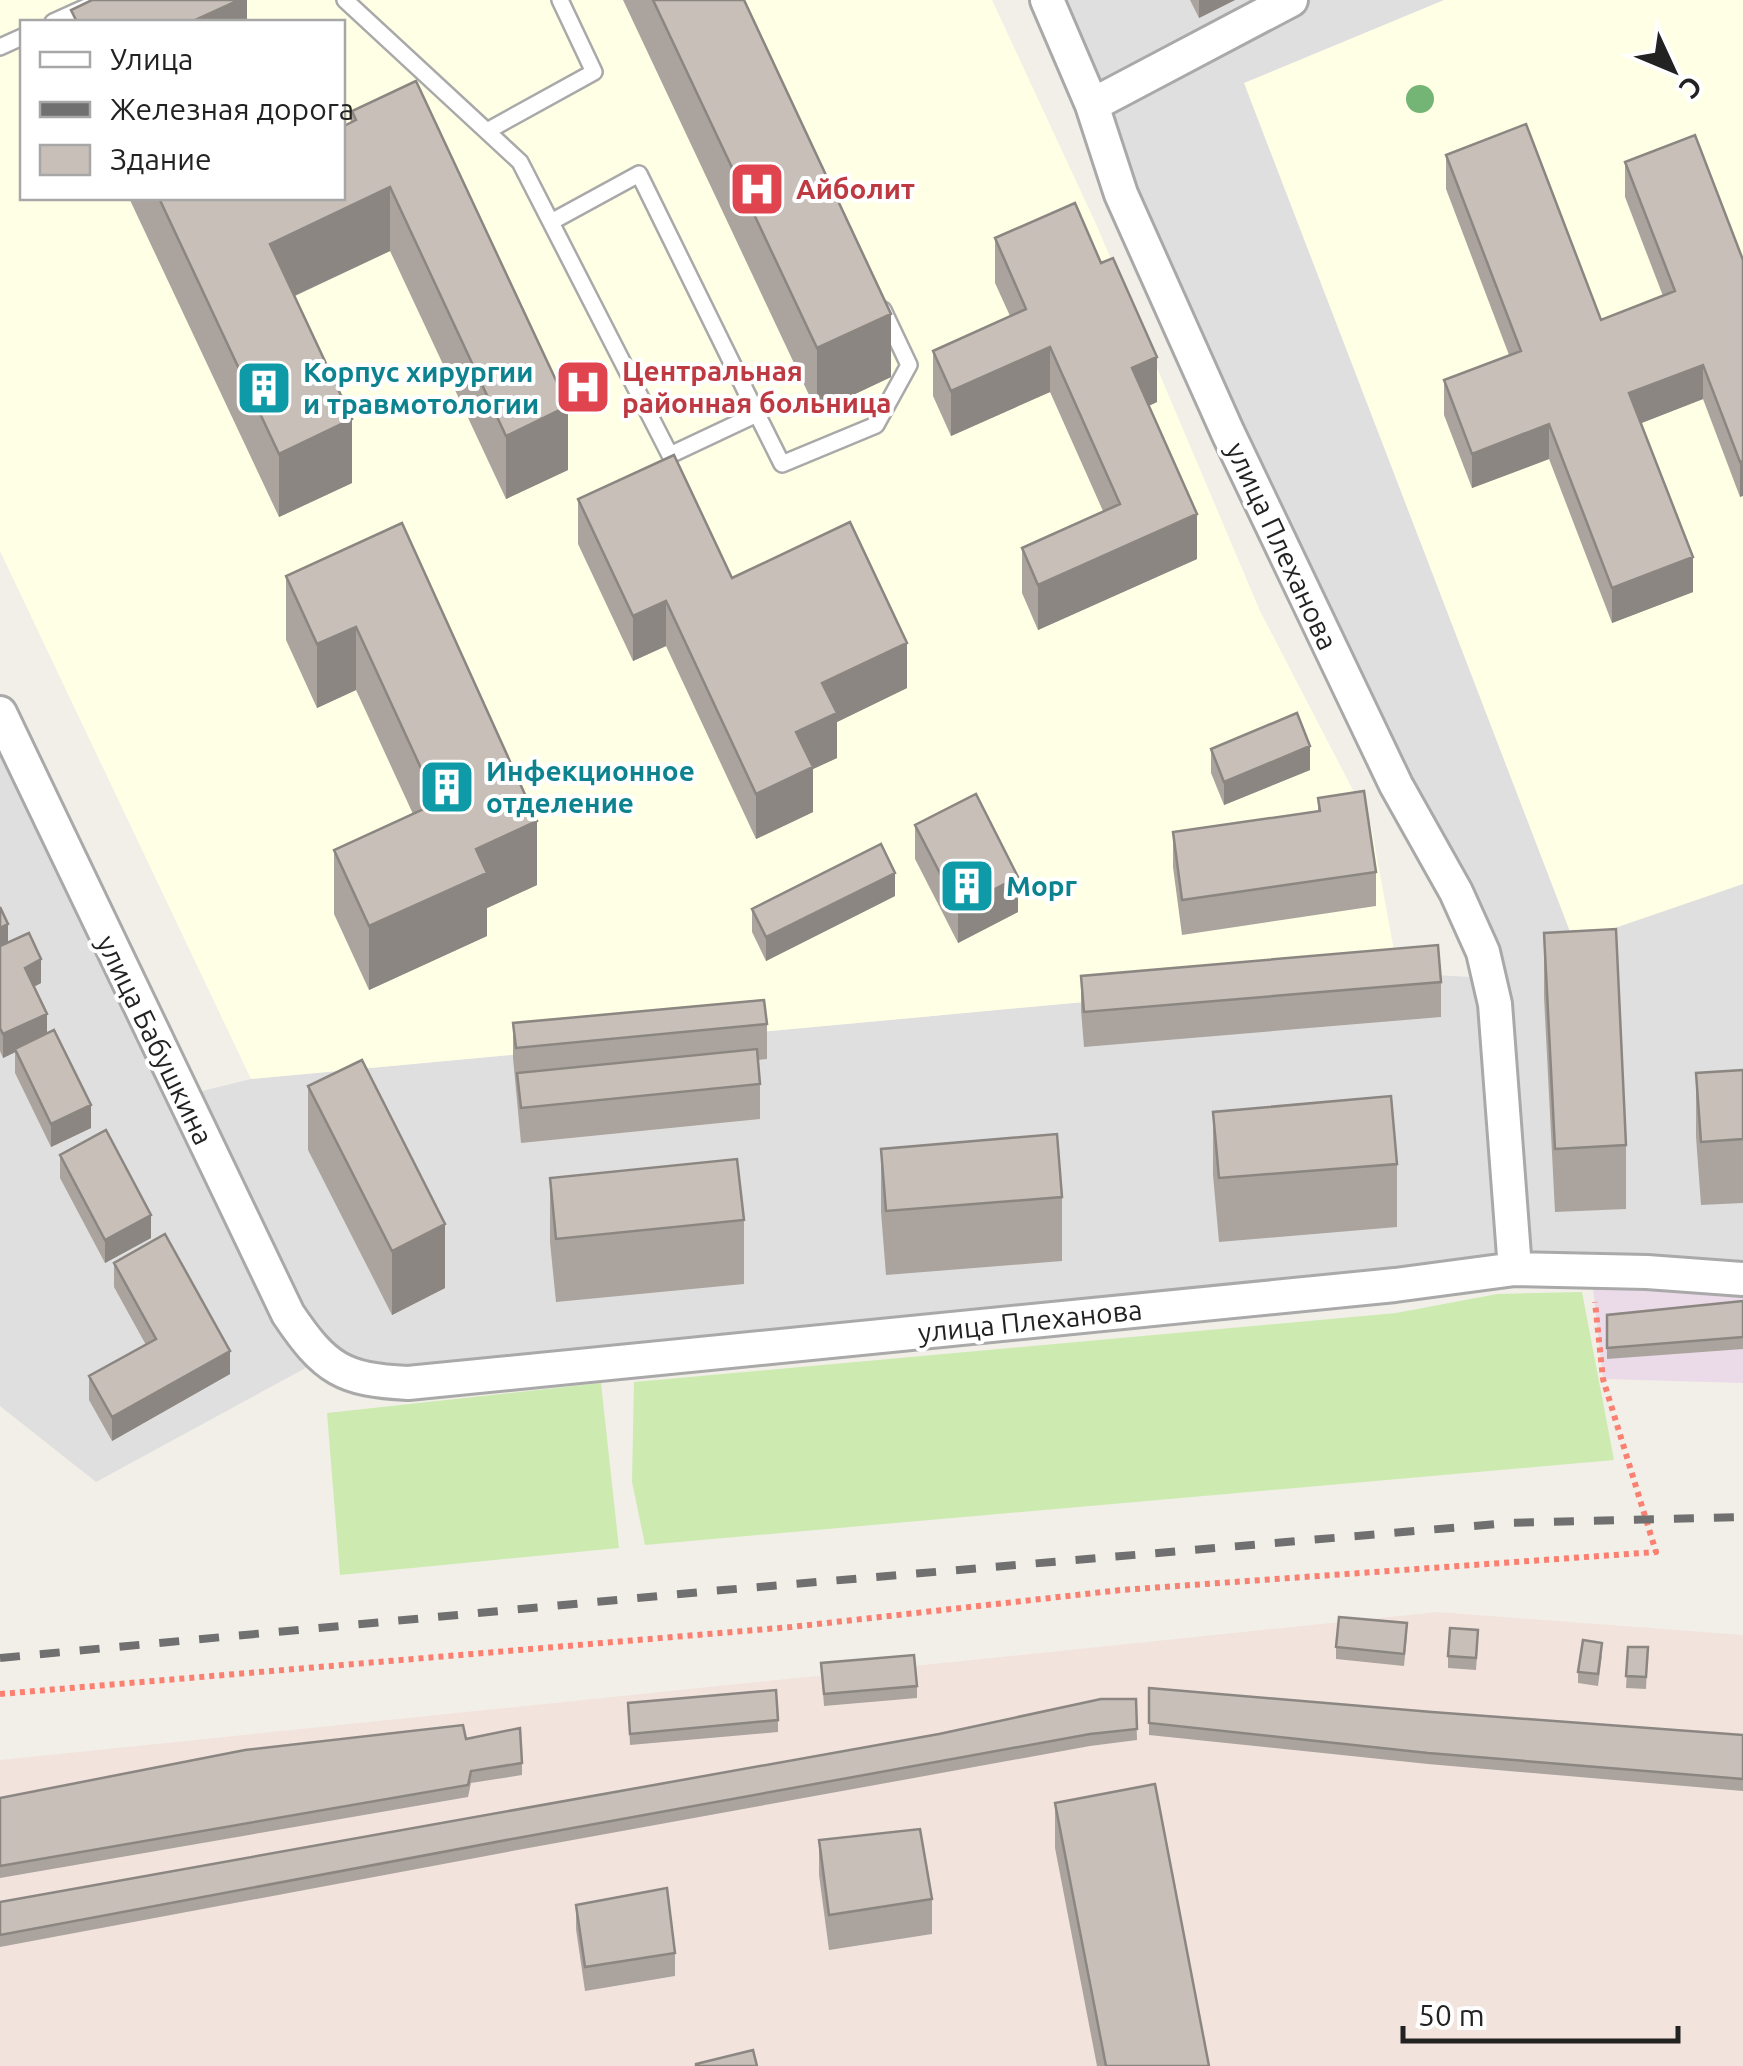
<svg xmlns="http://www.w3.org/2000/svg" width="1743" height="2066" font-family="Ubuntu,sans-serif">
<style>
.residential{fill:#e0dfdf}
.industrial{fill:#ebdbe8}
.education{fill:#ffffe5;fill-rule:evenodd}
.military{fill:#f3e3dd}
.grass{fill:#cdebb0}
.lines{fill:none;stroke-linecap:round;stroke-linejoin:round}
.lane-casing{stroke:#a9a9a9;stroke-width:20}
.street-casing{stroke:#a9a9a9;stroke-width:38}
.path{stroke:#fa8072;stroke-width:6;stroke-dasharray:5 5;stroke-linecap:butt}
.lane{stroke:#fff;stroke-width:15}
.street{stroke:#fff;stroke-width:32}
.rail{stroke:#707070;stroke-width:8;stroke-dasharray:20 20;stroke-linecap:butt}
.tree{fill:#74b475}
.wall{fill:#aba49e}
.shaded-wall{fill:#8b8681}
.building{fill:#c7bfb8;stroke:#8b8681;stroke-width:2.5}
.labels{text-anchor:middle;stroke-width:8;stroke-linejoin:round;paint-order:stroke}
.health-label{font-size:28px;font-weight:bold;fill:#be3a42;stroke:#fff;text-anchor:start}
.culture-label{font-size:28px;font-weight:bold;fill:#0d838f;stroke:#fff;text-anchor:start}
.street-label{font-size:28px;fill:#222;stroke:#fff}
</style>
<rect width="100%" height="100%" fill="#f2efe9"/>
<path class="residential" d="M1047,0H1743V1279L1647,1272L408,1383L324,1358L96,1482L0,1406V713L182,1096L251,1079L1398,973L1489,978Z"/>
<path class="industrial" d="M1591,1271L1743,1279V1383L1603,1379Z"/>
<path class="education" d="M0,0H992L1096,224L1260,611L1371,825L1398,973L251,1079L0,551ZM22,22H342V198H22Z
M1444,0H1743V884L1574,942L1244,83Z"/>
<path class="military" d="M1438,1612L1743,1635V2066H0V1760Z"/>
<path class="grass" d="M1582,1292L1614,1460L645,1545L632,1482L634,1382L1396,1313L1497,1294Z
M601,1383L619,1548L340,1575L327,1413Z"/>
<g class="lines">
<g class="lane-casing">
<path id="lane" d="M345,0L520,162L670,455L757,414L782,464L876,425L909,365L883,310
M53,22L102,0
M0,47L22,37
M487,131L594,72L560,0
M551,222L639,174L757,414"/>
</g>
<g class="street-casing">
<path id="street" d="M1047,0L1092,105L1121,194L1228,433L1396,785L1456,892L1483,952L1495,1004L1515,1269
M1092,105L1291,0
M0,713L288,1314C325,1369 343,1380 408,1383L1395,1285L1515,1269L1647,1272L1743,1279"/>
</g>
<path class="path" d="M0,1694L791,1627L1121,1590L1656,1552L1603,1379L1595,1302"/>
<use href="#lane" class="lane"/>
<use href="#street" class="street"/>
<path class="rail" d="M0,1658L712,1591L1509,1523L1743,1517"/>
</g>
<circle class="tree" cx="1420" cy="99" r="14"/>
<path class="wall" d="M623,0H744L891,377L817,412Z
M1190,0H1235L1199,18Z
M352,111L568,470L506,499L390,251L295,296L352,483L279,517L129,198H342Z
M1446,155L1601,320L1663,296L1625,197V162L1743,260L1740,497L1703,399L1641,423L1693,592L1612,623L1549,459L1472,488L1444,415V380L1509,355L1446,189Z
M995,238L1157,402L1149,406L1197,559L1038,630L1022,593V548L1103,511L1050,392L951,436L933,396V351L1010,316L995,283Z
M578,499L732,578L907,688L837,722V758L813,769V812L756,839L666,646L633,661L578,544Z
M402,523L537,885L487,908V936L369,990L334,914V850L413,814L356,690L317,708L286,640V576Z
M1211,749L1310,770L1224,805L1211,773Z
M1318,798L1376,872V906L1182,935L1173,867V832L1318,811Z
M915,825L1018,912L958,943L915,859Z
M895,896L766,961L752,932V909Z
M0,907L8,942L41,983L34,987L47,1034L91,1128L51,1147L15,1073V1052L3,1058L0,1051Z
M1544,933L1626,1145V1209L1555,1212L1544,997Z
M1081,976L1441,982V1017L1084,1047L1081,1010Z
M513,1023L767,1024V1059L758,1060L760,1084V1119L521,1143L513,1058Z
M1743,1070V1203L1701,1205L1696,1137V1073Z
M308,1086L445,1288L392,1315L308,1150Z
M1213,1112L1397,1164V1227L1219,1242L1213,1175Z
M881,1149L1062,1197V1261L886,1275L881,1212Z
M60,1155L151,1238L105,1263L60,1178Z
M550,1178L744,1220V1284L556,1302L550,1242Z
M114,1263L230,1374L112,1441L89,1400V1376L146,1345L114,1287Z
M1743,1301V1349L1607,1359V1315Z
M1407,1635L1404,1666L1336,1659V1647Z
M1478,1642L1476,1670L1448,1668V1656Z
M1628,1647H1648L1646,1689L1626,1688Z
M1602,1655L1598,1686L1578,1683V1672Z
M821,1663L917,1686V1698L824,1706Z
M1149,1688L1432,1712L1743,1735V1791L1428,1764L1149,1735Z
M1136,1699L1137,1740L1090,1746L512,1851L0,1947V1902Z
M628,1703L778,1720V1732L630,1745Z
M466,1739L522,1763V1775L471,1783L468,1797L0,1878V1798Z
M1055,1803L1209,2066H1097L1055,1848Z
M819,1840L932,1899V1934L829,1950L819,1875Z
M576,1905L675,1953V1976L585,1991L576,1929Z"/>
<path class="shaded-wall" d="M239,0H247V22H191Z
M1199,0H1235L1199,18Z
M390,187V251L270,307V244Z
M891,314V377L817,412V348Z
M1050,347V392L951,436V391Z
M1157,357V402L1132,413V368Z
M1703,365V399L1629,428V393Z
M568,406V470L506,499V436Z
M352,419V483L279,517V454Z
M1549,424V459L1472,488V454Z
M1743,461V496L1740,497V462Z
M1197,514V559L1038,630V585Z
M1693,557V592L1612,623V588Z
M666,601V646L633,661V616Z
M356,627V690L317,708V644Z
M907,643V688L837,722V758L813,769V812L756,839V794L796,732L822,683Z
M1310,746V770L1224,805V782Z
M537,821V885L487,908V936L369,990V926L476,849Z
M895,873V896L766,961V937Z
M1018,877V912L958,943V908Z
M8,924V947L0,951V928Z
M41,959V983L25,991V968Z
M47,1014V1037L3,1058V1034Z
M91,1105V1128L51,1147V1124Z
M151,1215V1238L105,1263V1240Z
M445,1224V1288L392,1315V1251Z
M230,1351V1374L112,1441V1417Z"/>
<path class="building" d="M92,0H239L191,22H77L71,10Z
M653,0H744L891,314L817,348Z
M416,81L568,406L506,436L390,187L270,244L352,419L279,454L159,198H342V127L356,120L352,111Z
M1526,124L1601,320L1675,291L1625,162L1695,135L1743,260V461L1740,462L1703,365L1629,393L1693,557L1612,588L1549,424L1472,454L1444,380L1521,351L1446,155Z
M1075,203L1101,263L1113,258L1157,357L1132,368L1197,514L1038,585L1022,548L1120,504L1050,347L951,391L933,351L1026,309L995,238Z
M674,455L732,578L850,522L907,643L822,683L837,713L796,732L813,767L756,794L666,601L633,616L578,499Z
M402,523L537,821L476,849L487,873L369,926L334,850L437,803L356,627L317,644L286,576Z
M1297,713L1310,746L1224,782L1211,749Z
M1364,791L1376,872L1182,900L1173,832L1320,811L1318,798Z
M976,794L1018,877L958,908L915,825Z
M881,844L895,873L766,937L752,909Z
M0,907L8,924L0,928Z
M1616,929L1626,1145L1555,1149L1544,933Z
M29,933L41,959L25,968L47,1014L3,1034L0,1028V946Z
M1438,945L1441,982L1084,1012L1081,976Z
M764,1000L767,1024L516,1048L513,1023Z
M54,1030L91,1105L51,1124L15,1049Z
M757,1049L760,1084L521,1108L517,1073Z
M362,1060L445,1224L392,1251L308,1086Z
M1743,1070V1139L1701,1142L1696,1073Z
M1391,1096L1397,1164L1219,1178L1213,1112Z
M106,1130L151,1215L105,1240L60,1155Z
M1057,1134L1062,1197L886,1211L881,1149Z
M737,1159L744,1220L556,1239L550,1178Z
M165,1234L230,1351L112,1417L89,1376L156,1339L114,1263Z
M1743,1301V1337L1607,1348V1315Z
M1339,1617L1407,1623L1404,1654L1336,1647Z
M1450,1628L1478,1630L1476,1658L1448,1656Z
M1583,1640L1602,1643L1598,1674L1578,1672Z
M1628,1647H1648L1646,1677L1626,1676Z
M914,1655L917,1686L824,1694L821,1663Z
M1149,1688L1432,1712L1743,1735V1779L1428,1753L1149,1723Z
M776,1690L778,1720L630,1734L628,1703Z
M1101,1699H1136L1137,1729L1090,1734L512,1839L0,1935V1902L939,1734Z
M463,1725L466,1739L520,1728L522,1763L471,1771L468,1785L0,1866V1798L245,1750Z
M1155,1784L1209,2066H1106L1055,1803Z
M920,1829L932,1899L829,1915L819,1840Z
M667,1888L675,1953L585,1967L576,1905Z
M753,2050L757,2066H696V2064Z"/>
<defs>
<g id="hospital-square" transform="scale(2.875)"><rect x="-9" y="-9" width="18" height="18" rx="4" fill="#e0444e" stroke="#fff"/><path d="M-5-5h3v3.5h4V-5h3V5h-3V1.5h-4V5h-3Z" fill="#fff"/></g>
<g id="building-square" transform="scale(2.875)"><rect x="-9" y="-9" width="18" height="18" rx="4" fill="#0f9aa8" stroke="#fff"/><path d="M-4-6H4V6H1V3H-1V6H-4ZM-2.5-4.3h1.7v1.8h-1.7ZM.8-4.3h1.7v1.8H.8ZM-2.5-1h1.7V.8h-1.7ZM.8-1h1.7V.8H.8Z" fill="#fff"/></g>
</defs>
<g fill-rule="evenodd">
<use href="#hospital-square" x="757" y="189"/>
<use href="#hospital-square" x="583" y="387"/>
<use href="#building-square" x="264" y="388"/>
<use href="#building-square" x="447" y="787"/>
<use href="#building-square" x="967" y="886"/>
</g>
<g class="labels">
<g class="health-label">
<text x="796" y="199">Айболит</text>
<text x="622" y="381">Центральная<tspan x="622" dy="32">районная больница</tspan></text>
</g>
<g class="culture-label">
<text x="303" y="382">Корпус хирургии<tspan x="303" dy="32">и травмотологии</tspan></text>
<text x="486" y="781">Инфекционное<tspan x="486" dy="32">отделение</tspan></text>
<text x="1006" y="896">Морг</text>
</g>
<g class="street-label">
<text transform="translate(1282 546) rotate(65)" y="10">улица Плеханова</text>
<text transform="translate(155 1040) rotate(64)" y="10">улица Бабушкина</text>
<text transform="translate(1030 1321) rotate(-6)" y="10">улица Плеханова</text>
</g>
</g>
<rect x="20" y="20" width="325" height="180" fill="#ffffff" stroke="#a7a7a7" stroke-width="2.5"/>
<rect x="40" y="52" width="50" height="15" fill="#ffffff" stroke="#a7a7a7" stroke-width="2.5"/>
<text x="110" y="70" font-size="30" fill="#222222">Улица</text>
<rect x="40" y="102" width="50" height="15" fill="#707070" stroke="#a7a7a7" stroke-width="2.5"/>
<text x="110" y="120" font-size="30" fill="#222222">Железная дорога</text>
<rect x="40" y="145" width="50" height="30" fill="#c7bfb8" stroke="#a7a7a7" stroke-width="2.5"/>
<text x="110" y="170" font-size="30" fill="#222222">Здание</text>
<g transform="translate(1673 70) rotate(134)" stroke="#ffffff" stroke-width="8" paint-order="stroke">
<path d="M0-8L18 38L0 25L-18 38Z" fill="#222222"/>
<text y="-15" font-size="28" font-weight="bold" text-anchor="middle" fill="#222222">С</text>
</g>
<path d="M1403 2026v15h275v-15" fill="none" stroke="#222222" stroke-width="5"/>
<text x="1418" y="2026" font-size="30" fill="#222222" stroke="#ffffff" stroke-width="8" paint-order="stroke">50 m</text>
</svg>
